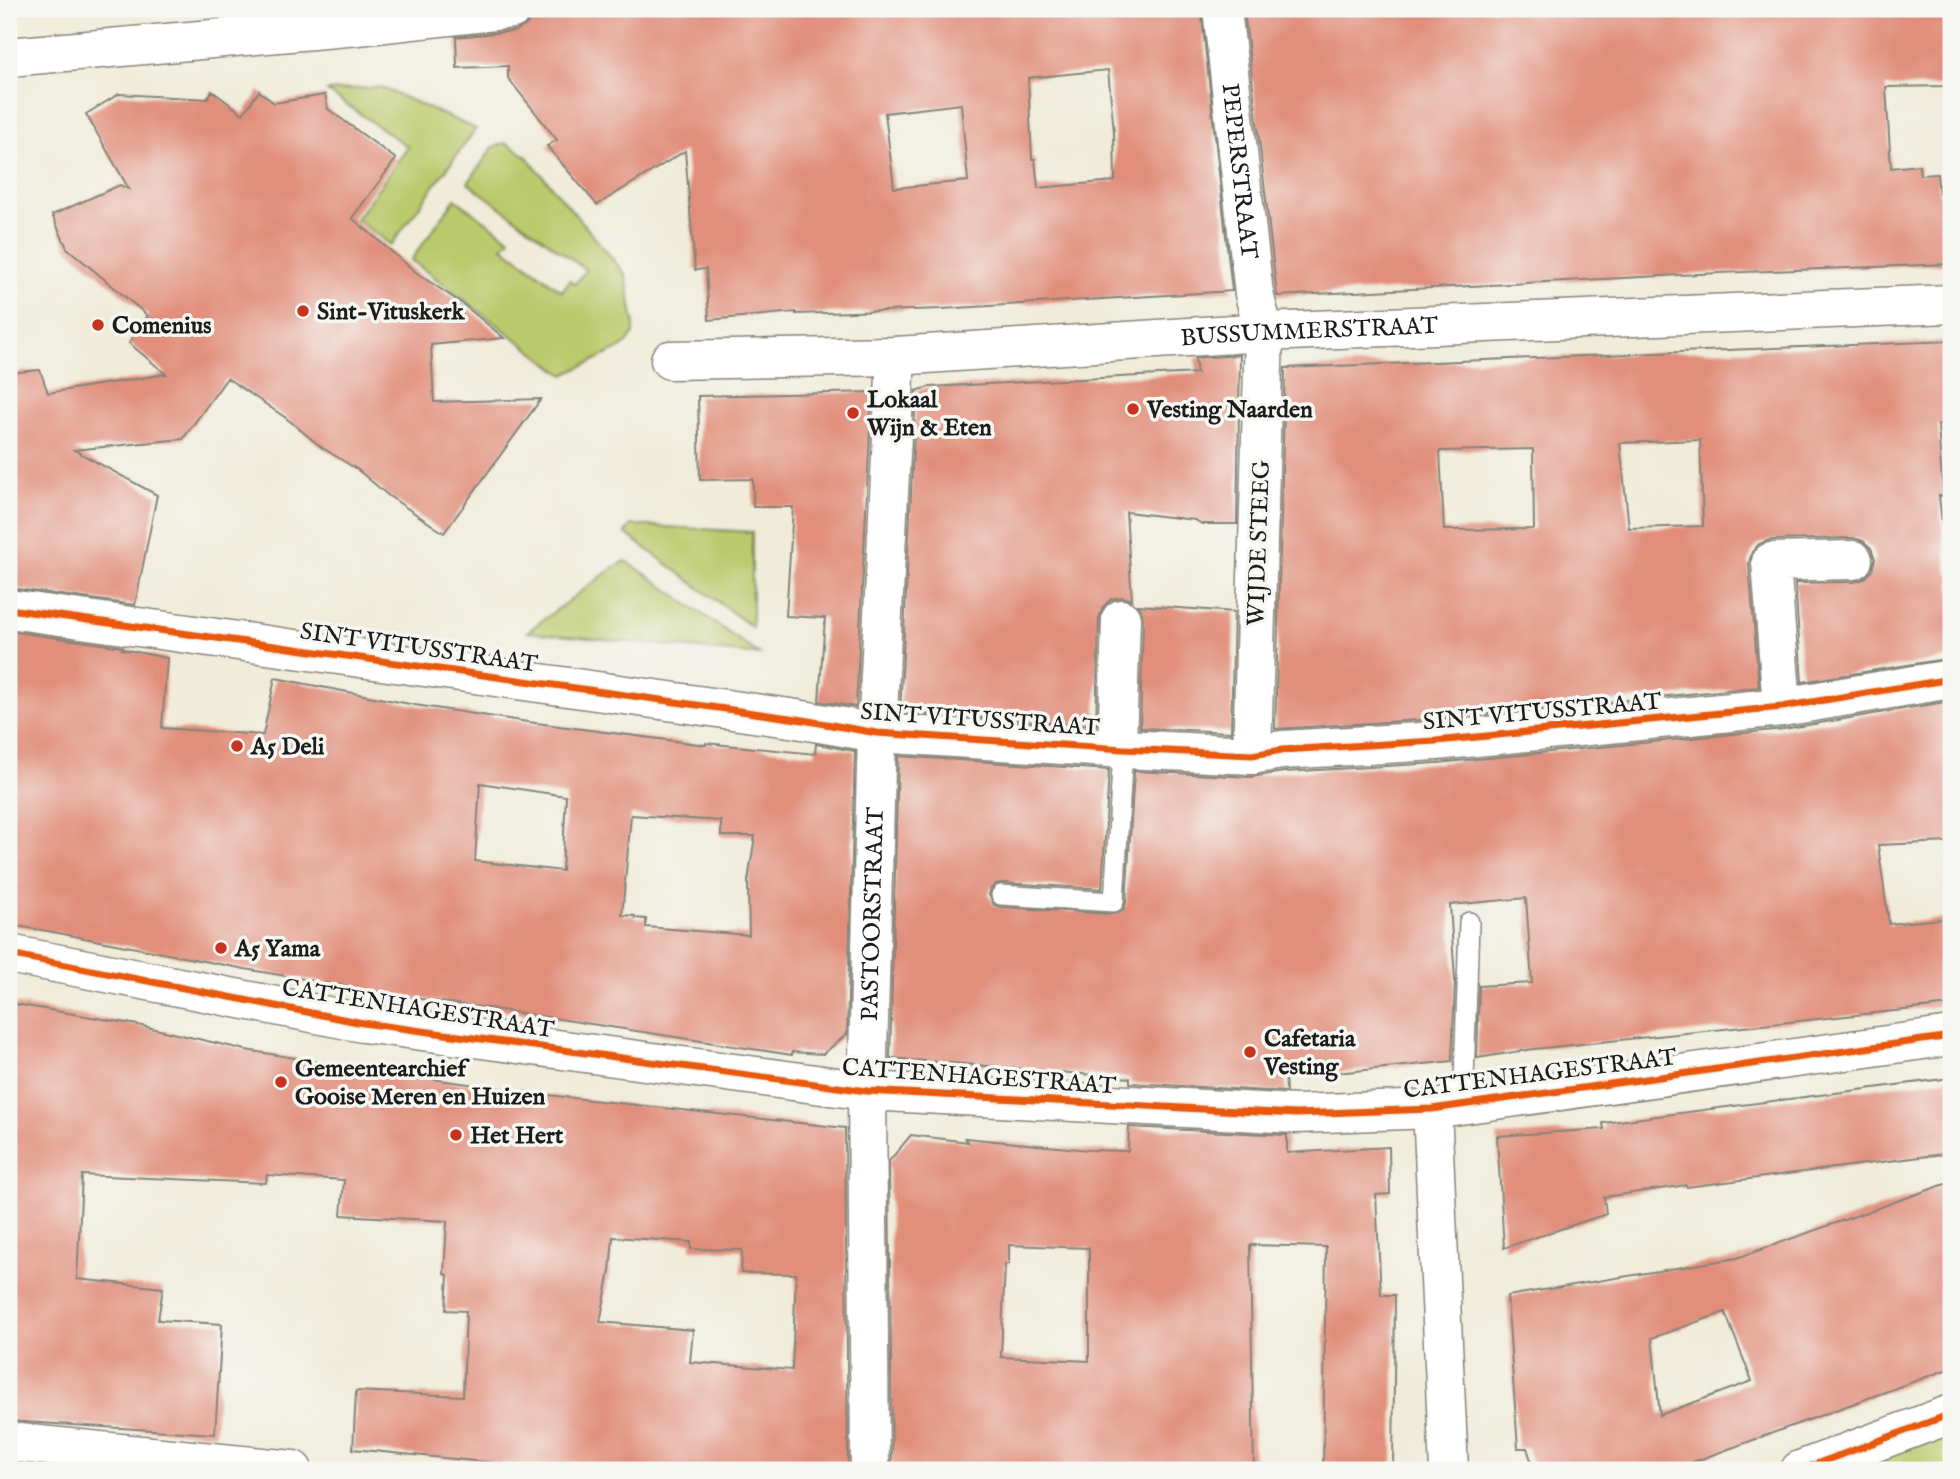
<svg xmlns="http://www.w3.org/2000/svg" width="1960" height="1479" font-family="'IM FELL English',serif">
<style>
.green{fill:#baca6c;stroke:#6b7344;stroke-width:2}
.building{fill:#e18e7a;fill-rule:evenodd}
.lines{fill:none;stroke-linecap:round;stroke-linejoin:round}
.service-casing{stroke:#86847a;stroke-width:22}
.minor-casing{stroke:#86847a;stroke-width:41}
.tertiary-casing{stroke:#86847a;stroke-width:41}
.service{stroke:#fff;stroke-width:19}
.minor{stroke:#fff;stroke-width:38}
.tertiary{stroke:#fff;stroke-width:38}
.cycleway-casing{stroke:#f6f6f2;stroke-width:11}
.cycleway{stroke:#e8590c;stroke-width:7}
.poi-dot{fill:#c8321e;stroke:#f6f6f2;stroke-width:2.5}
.labels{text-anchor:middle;stroke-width:7;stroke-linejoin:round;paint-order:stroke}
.street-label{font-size:24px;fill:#1c1c1c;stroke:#f6f6f2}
.poi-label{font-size:24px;font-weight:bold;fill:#1c1c1c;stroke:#f6f6f2;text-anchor:start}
</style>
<rect width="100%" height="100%" fill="#f6f6f2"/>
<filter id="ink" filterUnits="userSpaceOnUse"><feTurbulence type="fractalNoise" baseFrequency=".0143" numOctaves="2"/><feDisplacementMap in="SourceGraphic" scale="14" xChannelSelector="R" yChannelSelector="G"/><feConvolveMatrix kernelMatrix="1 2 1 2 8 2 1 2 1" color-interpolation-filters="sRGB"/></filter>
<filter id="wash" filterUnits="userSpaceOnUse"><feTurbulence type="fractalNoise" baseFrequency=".00686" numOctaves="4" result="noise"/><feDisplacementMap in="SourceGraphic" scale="28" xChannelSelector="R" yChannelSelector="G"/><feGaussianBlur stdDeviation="1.57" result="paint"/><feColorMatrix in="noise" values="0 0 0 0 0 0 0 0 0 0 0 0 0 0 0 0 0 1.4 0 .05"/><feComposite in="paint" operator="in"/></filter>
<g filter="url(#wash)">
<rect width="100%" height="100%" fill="#f0ecd9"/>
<path class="green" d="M380,87L476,129L391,245L356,219L408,147L327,91Z
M505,143L517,149L528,158L626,275L634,323V333L628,342L619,349L564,375L411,260L455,199L510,239L503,247L562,291L570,280L575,284L586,270L468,183L493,147Z
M631,525L752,532V627L625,533Z
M626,561L637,568L760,655L527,632L614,567Z
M1951,1429V1470H1852Z"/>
<g id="blocks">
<path class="building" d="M533,9H1201L1232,291L941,309L796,314V312L709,320L706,269L695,270L685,151L597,205L547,146L557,140L508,78V66L457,68L456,37L515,31L525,26L532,18ZM1108,70L1114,132L1115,181L1038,188L1035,159H1032L1028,78ZM961,104L968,181L894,188L885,113Z
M1244,9H1947L1950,86L1886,87L1891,168L1919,165L1920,175L1937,174L1939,194L1951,193V264L1719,273L1277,296Z
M212,91L243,114L259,91L274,103L325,95L328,109L396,159L352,218L418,274L463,304L504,338L431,345L434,402L541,399L444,533L389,496L358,470L321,447L286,418L227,378L183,439L74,450L157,495L135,605L9,588V373L40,370L48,393L166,374L129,343L148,316L67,248L52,215L120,185L129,189L86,114L119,94L207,99Z
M1951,341V425H1938L1943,496H1939L1948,575L1951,574V658L1802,682L1795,583L1854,582L1864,579L1872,571L1875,559L1871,548L1863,541L1853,538L1770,540L1759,544L1752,552L1749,563L1759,687L1434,719L1275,729L1285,368ZM1700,440L1703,526L1629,528L1620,443ZM1533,449L1534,529L1444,530L1440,451Z
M1240,355L1237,524H1202L1195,520L1126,512L1132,600L1122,597L1111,599L1103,607L1099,618L1096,725L900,713L916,391L929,387L1197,373L1195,358Z
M872,392L856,707L819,701L825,618L786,616L793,507H753V479L700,480L698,396Z
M1137,605L1234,612L1231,732L1140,728L1143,620L1141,609Z
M9,631L123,647L122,649L167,658L162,728L263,735L275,678L415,705L528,722L706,745V743L815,754L816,744L855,751L847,1034L823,1054L792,1052V1055L501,1010L421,999L245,969L48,931L9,925ZM480,783L566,796L562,871L475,861ZM631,815L721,821V836H755L748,881L749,935L646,927V919L635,918V916L622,915Z
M1951,701V842L1878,845L1889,924L1951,918V1005L1534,1049L1477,1058L1479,986L1532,983L1526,898L1450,905L1455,981L1452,1061L1346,1072L1285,1073L1286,1092L1130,1083V1078L890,1058L898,756L1109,770L1102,889L1002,883L996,884L991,888L989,895L994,905L1000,907L1113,914L1119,913L1124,909L1126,903L1134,771L1251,777L1284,772L1437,763L1784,729Z
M9,1003L138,1025L246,1050L380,1072L564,1097L845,1128L848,1470H565L353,1449L356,1391L463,1396L466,1311L446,1310L448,1275L444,1274L447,1221L341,1215L344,1180L267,1175L266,1183L82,1175L77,1279L163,1288L158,1320L222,1324L215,1434L9,1421ZM613,1237L691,1242V1249L742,1250L741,1273L796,1274L792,1370L690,1362L693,1330L600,1322L610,1271Z
M1951,1078V1153L1687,1187L1686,1185L1604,1197L1606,1214L1504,1248L1497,1136L1604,1129L1603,1123Z
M1129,1127L1287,1135V1153L1389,1147L1390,1194L1376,1195L1381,1295H1395L1393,1470H1323L1326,1247L1250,1245L1254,1470H892L889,1161L911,1135L968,1142L965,1138L1089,1150L1128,1151ZM1009,1245L1089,1248V1361L1001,1357L1005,1264H1009Z
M1951,1182V1368L1671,1470H1534L1527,1448H1518L1507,1296L1737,1258ZM1725,1312L1752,1381L1660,1415L1652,1338Z"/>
</g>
</g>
<g filter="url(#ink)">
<use href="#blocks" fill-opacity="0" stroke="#86847a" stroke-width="2"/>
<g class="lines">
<g class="service-casing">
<path id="service" d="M1001,895L1114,902L1123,749
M1440,1103L1464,1081L1469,922"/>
</g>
<g class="minor-casing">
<g id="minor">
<path id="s1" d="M1222,9L1254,294L1264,332L1252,755"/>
<path d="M9,57L358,26L512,9"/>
<path id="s2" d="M670,360L896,356L1264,332L1951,304"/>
<path d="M9,609L797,719L877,733L1123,749L1252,755L1282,750L1436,741L1782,707L1951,679"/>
<path d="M1782,707L1771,562L1853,560"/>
<path d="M1117,749L1121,619"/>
<path d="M1432,1109L1951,1036"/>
<path d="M9,1442L293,1470"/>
<path id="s3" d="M870,1470L867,1091L877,733L896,356"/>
</g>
</g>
<g class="tertiary-casing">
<path id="tertiary" d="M9,954L363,1023L867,1091L1296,1114L1432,1109L1449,1470
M1800,1470L1951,1414"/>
</g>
<use href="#service" class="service"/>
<use href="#minor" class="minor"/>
<use href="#tertiary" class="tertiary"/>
<g class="cycleway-casing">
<path id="cycleway" d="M9,609L797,719L877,733L1123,749L1252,755L1282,750L1436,741L1782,707L1951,679
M9,954L363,1023L867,1091L1296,1114L1432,1109L1951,1036
M1800,1470L1951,1414"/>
</g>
<use href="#cycleway" class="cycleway"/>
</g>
</g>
<g class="poi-dot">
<circle cx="303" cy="311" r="7"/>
<circle cx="98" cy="325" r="7"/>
<circle cx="1133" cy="409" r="7"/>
<circle cx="853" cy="413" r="7"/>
<circle cx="237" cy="746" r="7"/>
<circle cx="221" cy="948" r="7"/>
<circle cx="1250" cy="1052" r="7"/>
<circle cx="281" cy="1082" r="7"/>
<circle cx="456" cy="1135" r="7"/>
</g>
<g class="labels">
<g class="street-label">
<text dy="8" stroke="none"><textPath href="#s1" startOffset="163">PEPERSTRAAT</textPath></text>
<text dy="8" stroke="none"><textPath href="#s2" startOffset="640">BUSSUMMERSTRAAT</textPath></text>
<text transform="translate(1258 543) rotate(-88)" y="8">WIJDE STEEG</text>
<text transform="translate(419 647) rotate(8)" y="8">SINT VITUSSTRAAT</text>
<text transform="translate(1542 711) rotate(-5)" y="8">SINT VITUSSTRAAT</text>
<text transform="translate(980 719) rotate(4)" y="8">SINT VITUSSTRAAT</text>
<text dy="8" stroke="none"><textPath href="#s3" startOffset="556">PASTOORSTRAAT</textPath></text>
<text transform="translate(418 1008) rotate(9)" y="8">CATTENHAGESTRAAT</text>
<text transform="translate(1540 1073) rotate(-7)" y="8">CATTENHAGESTRAAT</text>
<text transform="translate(979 1076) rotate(4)" y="8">CATTENHAGESTRAAT</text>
</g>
<g class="poi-label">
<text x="317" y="319">Sint-Vituskerk</text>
<text x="112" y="333">Comenius</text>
<text x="867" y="407">Lokaal<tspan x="867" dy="28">Wijn &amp; Eten</tspan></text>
<text x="1147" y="417">Vesting Naarden</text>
<text x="251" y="754">A5 Deli</text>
<text x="235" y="956">A5 Yama</text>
<text x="1264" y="1046">Cafetaria<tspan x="1264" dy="28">Vesting</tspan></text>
<text x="295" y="1076">Gemeentearchief<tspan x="295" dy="28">Gooise Meren en Huizen</tspan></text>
<text x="470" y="1143">Het Hert</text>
</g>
</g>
<rect width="1960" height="1479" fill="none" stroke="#f6f6f2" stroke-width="35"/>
</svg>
